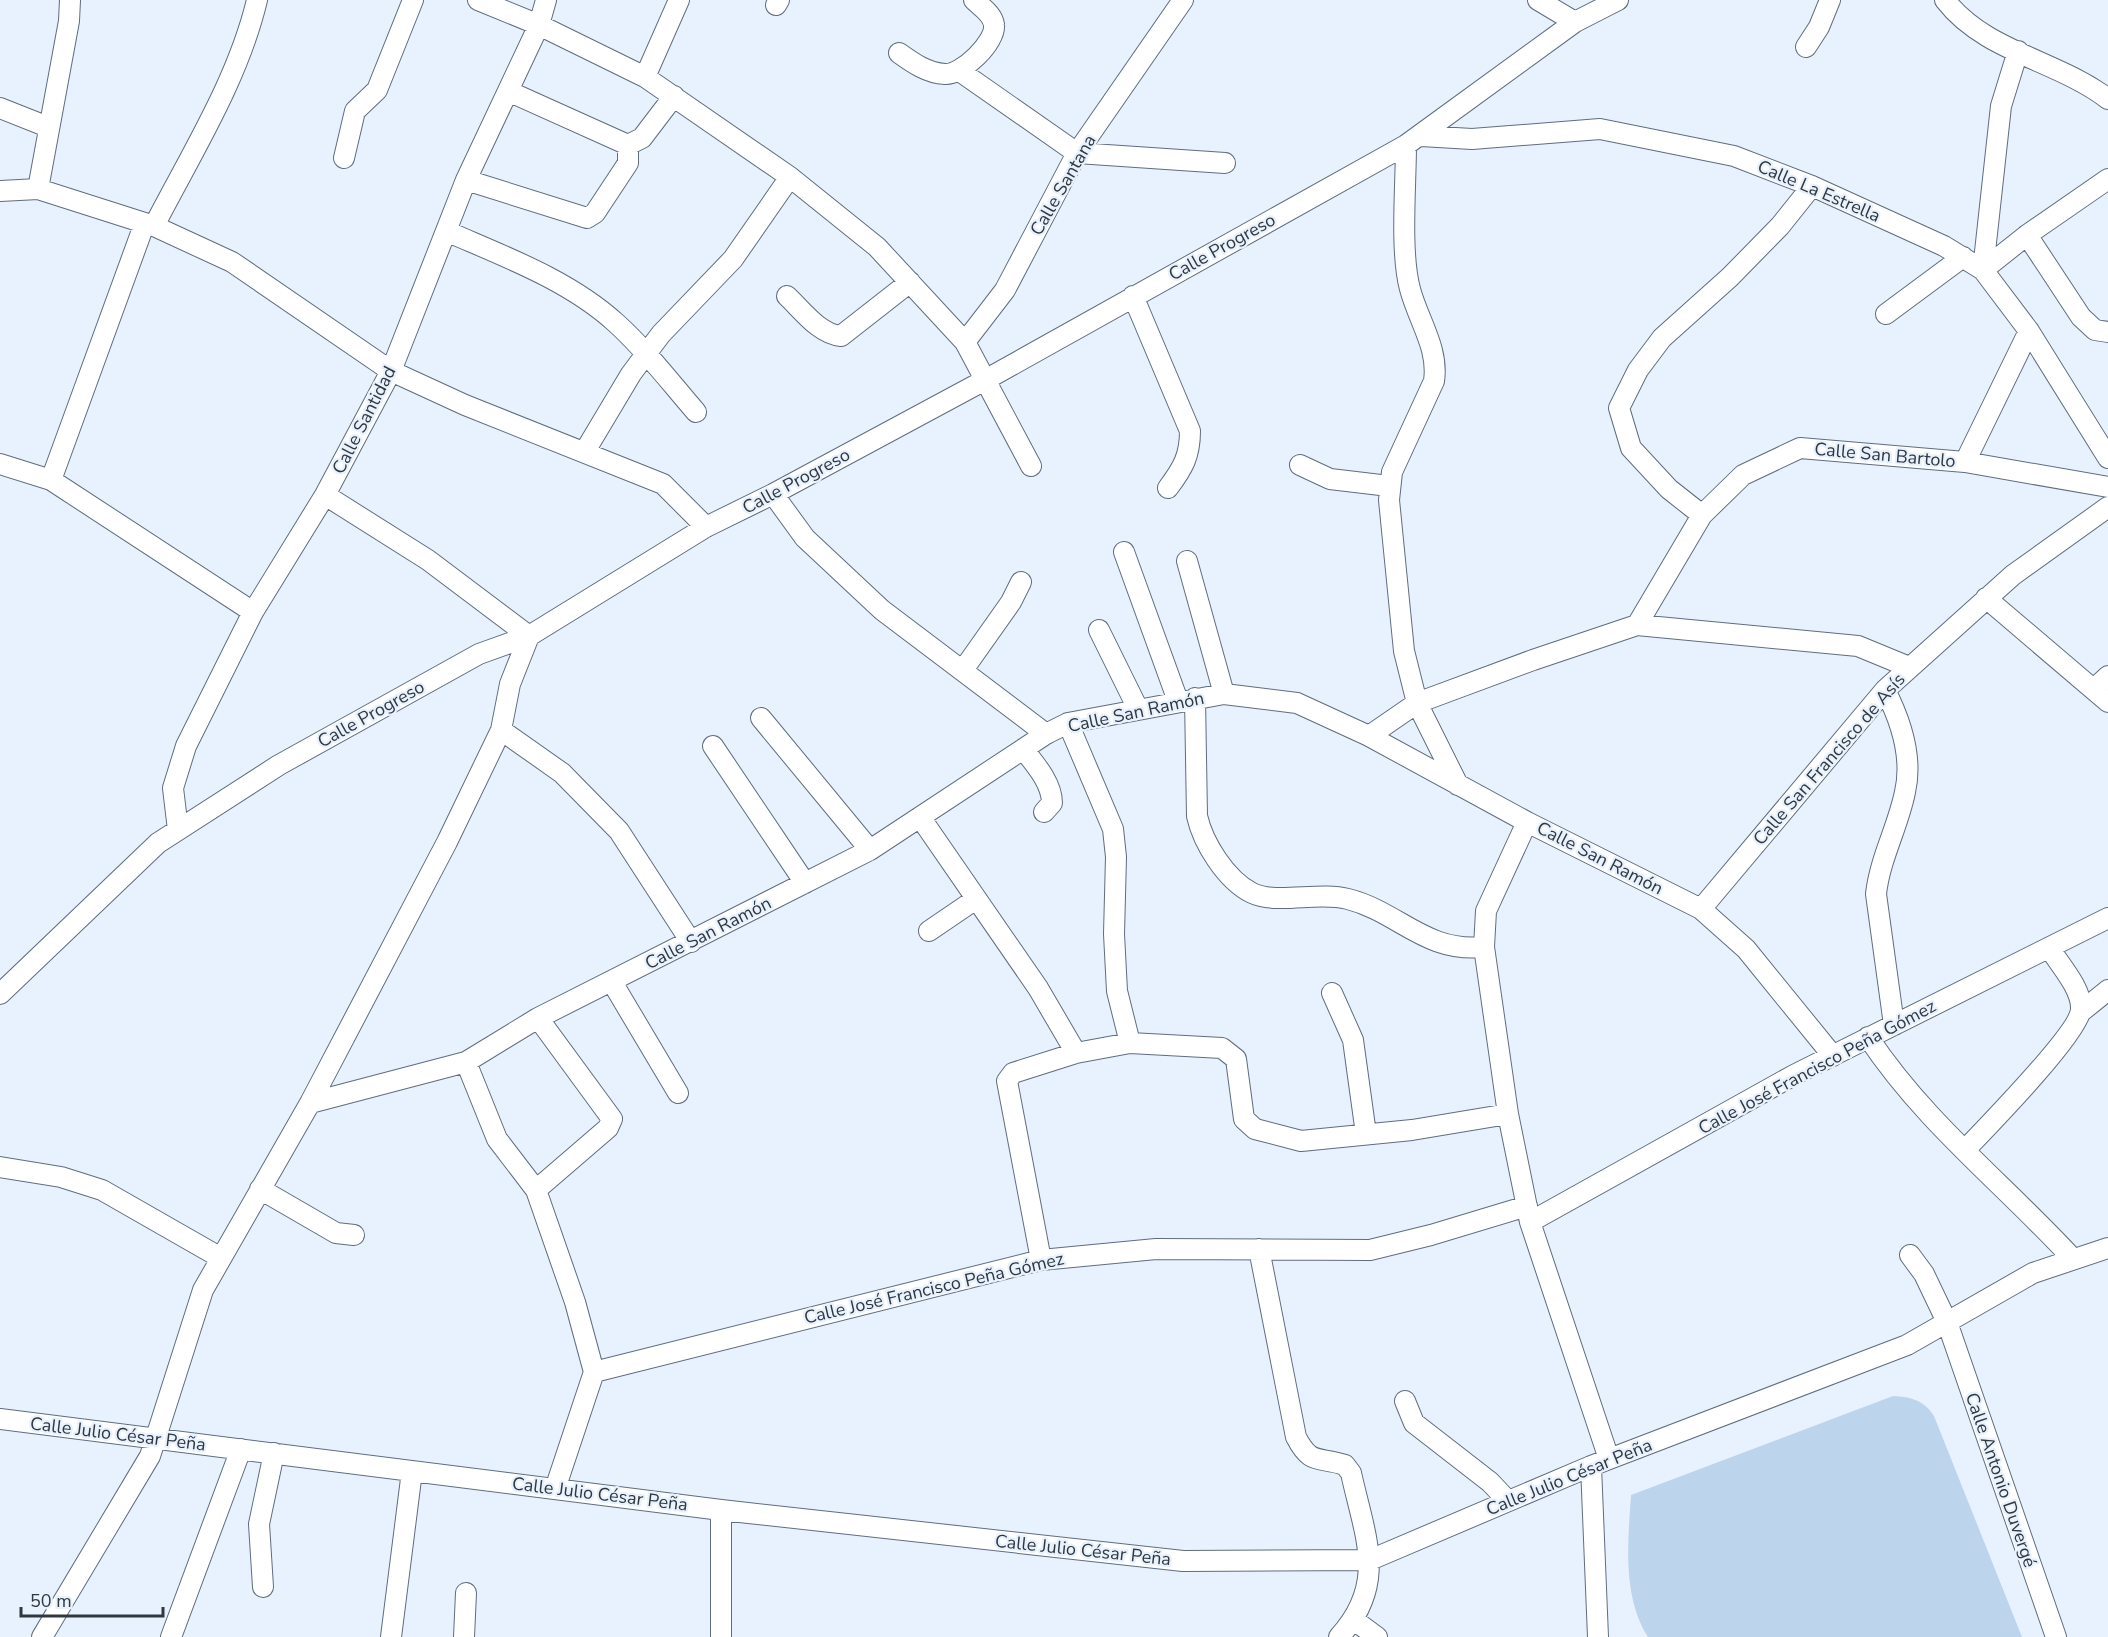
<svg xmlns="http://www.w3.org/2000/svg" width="2108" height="1637" font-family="'Nunito Sans',sans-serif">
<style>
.pitch{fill:#bdd4ed}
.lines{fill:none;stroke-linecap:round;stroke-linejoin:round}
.minor-casing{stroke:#5f6d7e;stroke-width:22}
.minor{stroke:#fff;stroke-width:20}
.labels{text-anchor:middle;stroke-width:4.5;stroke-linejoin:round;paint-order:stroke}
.street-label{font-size:18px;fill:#30373e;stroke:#e8f2fe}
</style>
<rect width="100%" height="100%" fill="#e8f2fe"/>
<path class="pitch" d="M1893,1396C1911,1397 1924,1400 1934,1416L2022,1637H1648C1622,1596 1628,1541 1631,1495Z"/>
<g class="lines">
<g class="minor-casing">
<path id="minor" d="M478,0L539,25L645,77L790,177L877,247L965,342L1031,466
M1538,0L1575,22
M1945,0C1985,52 2057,60 2108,99
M776,5L779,0
M1806,47L1819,27L1830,0
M899,53C913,63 927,73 945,74C962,75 996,42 994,25C993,14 981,7 974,0
M961,72L1077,153L1225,163
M645,77L679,0
M508,91L628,145
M0,108L48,127
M1421,136L1472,139L1600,129L1734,156L1812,186L1944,246L1983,270L2029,331L2108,458
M628,145L642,138L674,96
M1406,145C1406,185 1400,252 1410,289C1418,320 1439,348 1434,381L1392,472L1389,500L1404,651L1417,703L1458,785
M344,158L355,111L377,90L413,0
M466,180L587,218L595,213L628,163V145
M38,189L69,21L70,0
M0,191L38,189L154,226L232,262L391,371L465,405L663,484L706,527
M154,226C191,154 238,80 257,0
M446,231C503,256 569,280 616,323C645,349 670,382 696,412
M2027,235L2081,317L2095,330L2108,332
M1983,270L2001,106L2018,51
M1983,270L2027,235L2108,179
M787,296C802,310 819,334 841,336L910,282
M1133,296L1190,431C1190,456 1183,468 1168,488
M1886,314L1963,257
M965,342L1005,290L1077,153L1183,0
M585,451L631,374L661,334L733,259L790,177
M1965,462L2029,331
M0,464L51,480L253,612
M1300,465L1330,479L1389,486
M51,480L144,225
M773,494L805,538L882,610L1046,734
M1702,515L1669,489L1631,448L1619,408L1638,370L1662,338L1730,277L1780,226L1812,186
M1124,552L1178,701
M1187,561L1224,694
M1986,598L2108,702
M1637,625L1702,515L1743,475L1800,448L1965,462L2108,487
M1099,630L1138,709
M963,670L1011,602L1021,582
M2094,689L2108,676
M1885,690C1901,721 1913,757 1905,792C1898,827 1880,858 1876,894L1894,1025
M1195,698L1197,816C1203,843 1226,880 1252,893C1277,905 1319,891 1348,899C1399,912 1425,953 1484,947
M761,718L870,850
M1068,723L1113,829L1116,857L1114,934L1117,991L1130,1043
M501,730L562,773L619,831L691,942
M1369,736L1417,703L1533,660L1637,625L1858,646L1909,667
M713,746L805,883
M1023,749C1035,764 1052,783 1052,803L1044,812
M920,817L1038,988L1076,1053
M1527,822L1486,911L1484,947L1508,1114L1530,1222L1609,1459
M178,830L173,788L186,746L253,612L325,495L391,371L466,180L539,25L546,0
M1701,909L1885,690L2013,575L2108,507
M929,931L976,899
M612,982L678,1093
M1332,993L1353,1040L1366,1134
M0,994L158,843L279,765L479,654L529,636L706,527L773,494L985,380L1406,145L1575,22L1618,0
M2082,1011L2108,990
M1868,1037C1924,1122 2005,1185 2073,1259
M466,1062L497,1139L536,1190L575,1302L594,1372L555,1489
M310,1103L466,1062L538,1018L870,850L1046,734L1068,723L1224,694L1297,703L1369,736L1527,822L1701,909L1746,949L1833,1056
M1965,1150C1985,1129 2080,1032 2081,1009C2082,989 2060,965 2050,949
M0,1167L61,1177L102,1190L221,1258
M260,1189L336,1233L354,1235
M536,1190L608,1128L612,1119L538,1018
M1530,1222L1794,1075L2108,918
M1259,1249L1296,1437C1311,1466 1318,1456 1345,1465L1351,1473C1365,1537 1388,1583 1339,1637
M1910,1255L1924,1274L1947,1322L2056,1637
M1041,1260L1007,1081L1013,1073L1076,1053L1130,1043L1222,1048L1236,1059L1244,1119L1255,1129L1301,1141L1412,1130L1508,1114
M594,1372L1041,1260L1156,1249L1370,1250L1431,1235L1527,1206
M1405,1401L1414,1423L1490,1482L1508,1501
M0,1419L721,1510L1183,1561L1370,1560L1591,1466L1907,1345L2033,1273L2108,1248
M1591,1466L1598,1637
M721,1510V1637
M263,1587L259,1524L274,1453
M1354,1620L1377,1637
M42,1637L150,1456L203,1290L310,1103L447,842L501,730L510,684L529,636L428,560L325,495
M171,1637L241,1449
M391,1637L412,1471
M464,1637L466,1593"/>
</g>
<use href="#minor" class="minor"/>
</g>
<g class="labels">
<g class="street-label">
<text transform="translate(1063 185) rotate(-60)" y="6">Calle Santana</text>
<text transform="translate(1819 191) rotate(23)" y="6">Calle La Estrella</text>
<text transform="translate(1222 247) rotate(-29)" y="6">Calle Progreso</text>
<text transform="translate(364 420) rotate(-63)" y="6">Calle Santidad</text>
<text transform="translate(1885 455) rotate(5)" y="6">Calle San Bartolo</text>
<text transform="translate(796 481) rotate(-28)" y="6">Calle Progreso</text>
<text transform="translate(1136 712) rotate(-12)" y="6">Calle San Ramón</text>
<text transform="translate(371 714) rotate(-29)" y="6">Calle Progreso</text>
<text transform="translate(1829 759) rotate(-49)" y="6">Calle San Francisco de Asís</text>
<text transform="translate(1600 858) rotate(27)" y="6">Calle San Ramón</text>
<text transform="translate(708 933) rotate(-27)" y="6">Calle San Ramón</text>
<text transform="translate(1817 1067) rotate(-28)" y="6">Calle José Francisco Peña Gómez</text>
<text transform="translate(934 1288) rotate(-13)" y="6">Calle José Francisco Peña Gómez</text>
<text transform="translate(118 1434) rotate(7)" y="6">Calle Julio César Peña</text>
<text transform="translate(1569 1477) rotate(-22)" y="6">Calle Julio César Peña</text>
<text transform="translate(2001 1480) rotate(71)" y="6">Calle Antonio Duvergé</text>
<text transform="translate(600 1494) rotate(7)" y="6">Calle Julio César Peña</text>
<text transform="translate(1083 1550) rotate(6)" y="6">Calle Julio César Peña</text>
</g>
</g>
<path d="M21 1607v9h142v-9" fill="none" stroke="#30373e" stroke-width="3"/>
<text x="30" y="1607" font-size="18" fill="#30373e" stroke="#e8f2fe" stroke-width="4.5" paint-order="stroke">50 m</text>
</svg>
